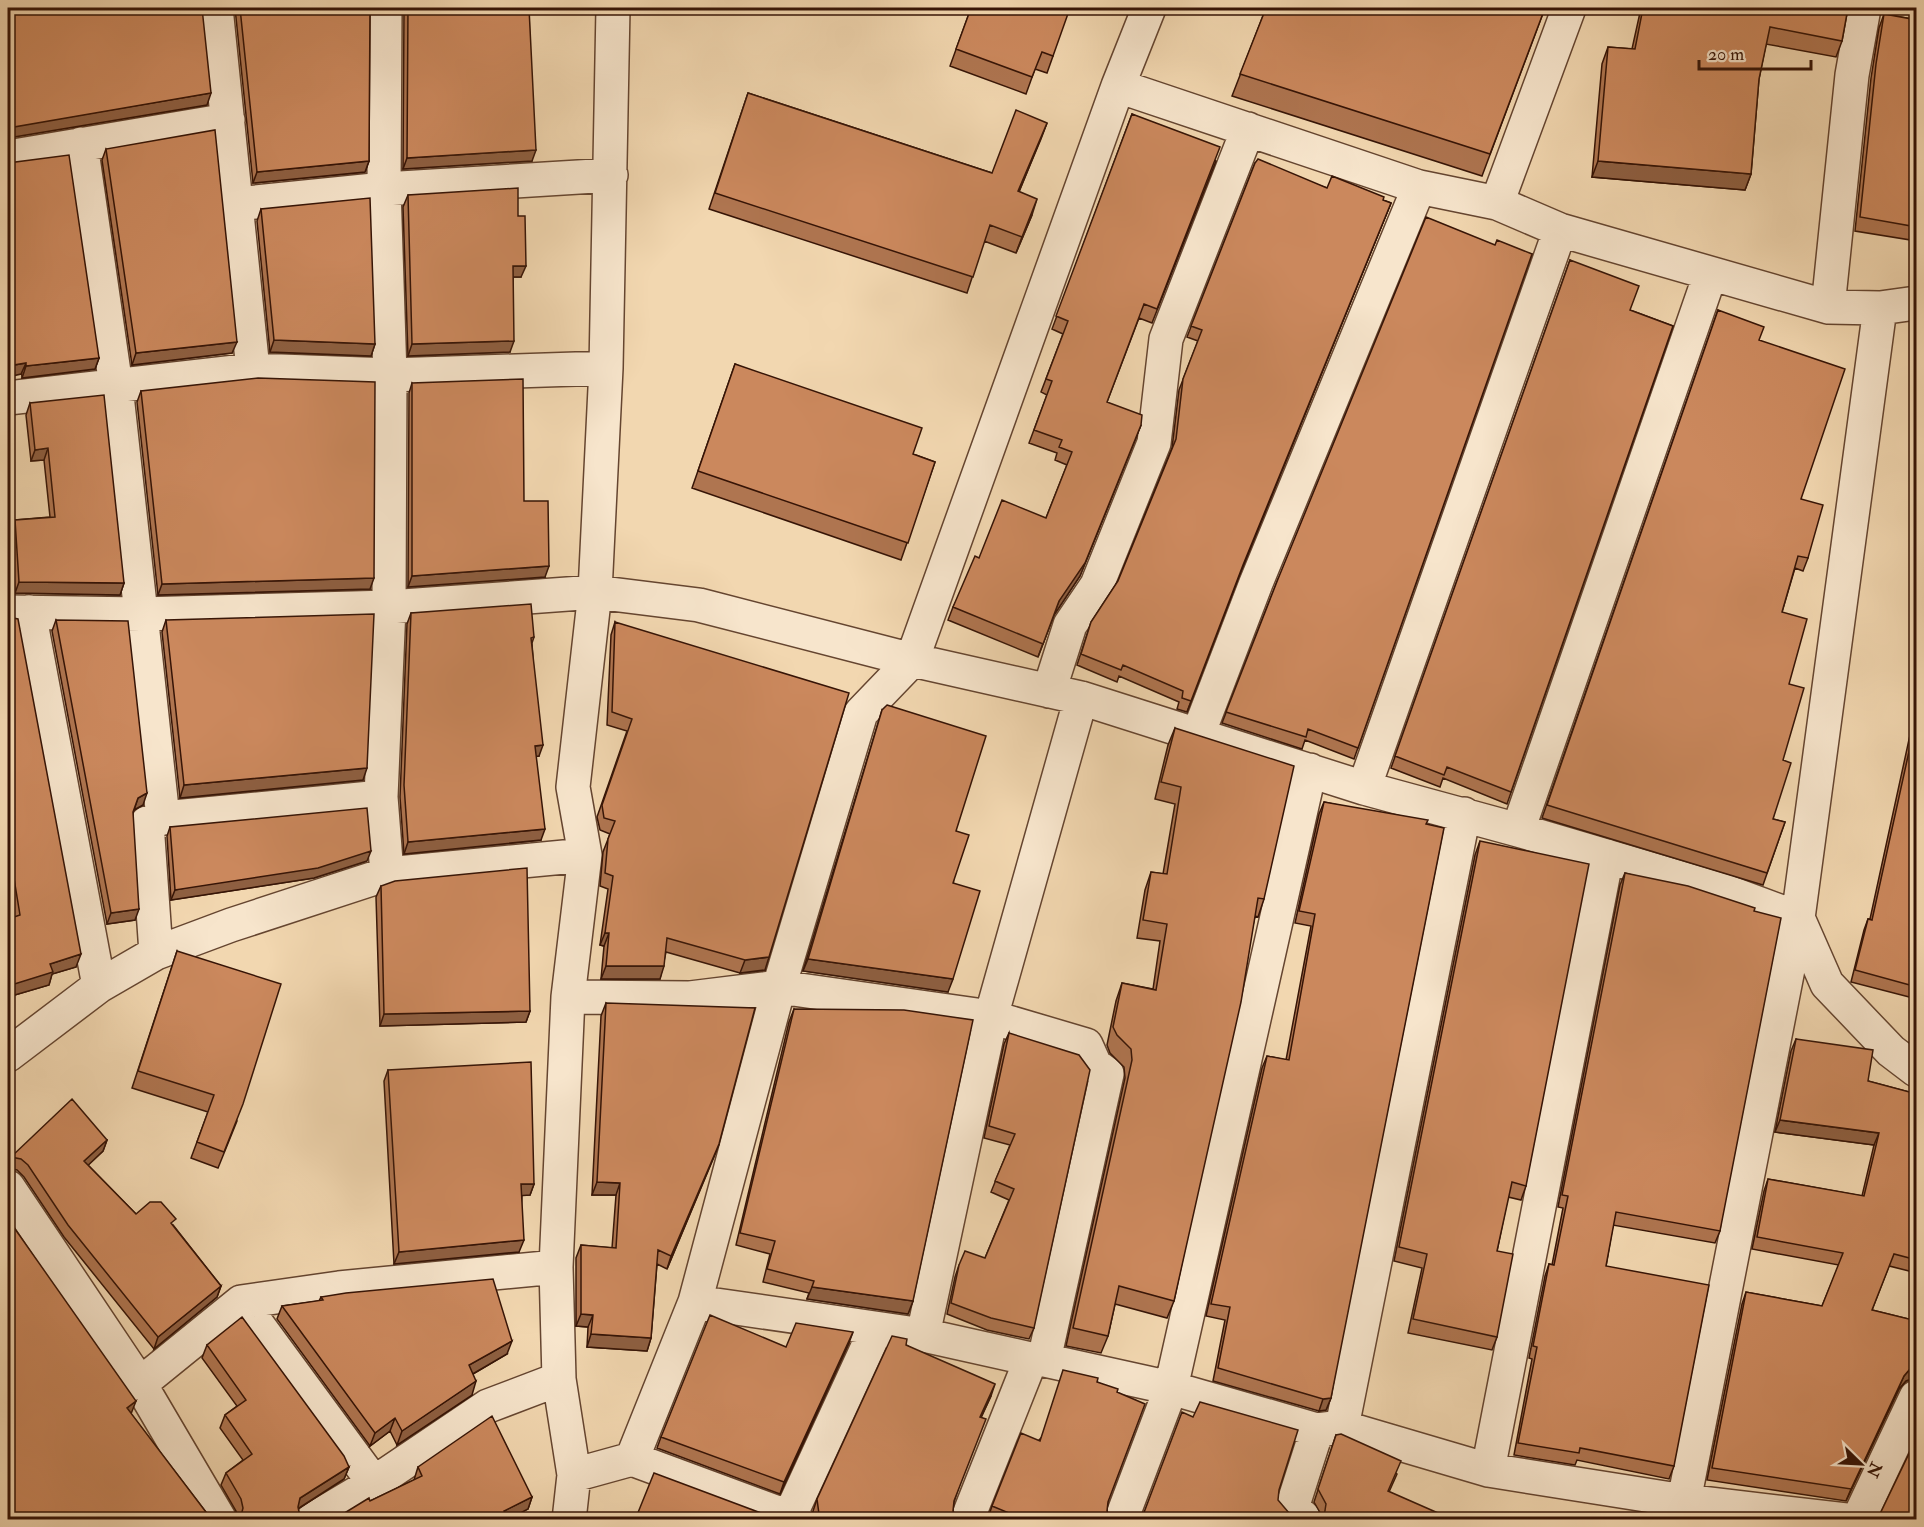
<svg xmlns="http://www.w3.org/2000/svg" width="1924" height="1527" font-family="'IM FELL Double Pica',serif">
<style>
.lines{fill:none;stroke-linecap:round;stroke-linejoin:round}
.minor-casing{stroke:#654530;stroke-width:36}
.minor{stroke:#f7e5cc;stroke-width:33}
.wall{fill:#af7550;stroke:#361406;stroke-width:1.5}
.shaded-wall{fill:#8e5f41;stroke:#361406;stroke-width:1.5}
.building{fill:#cb885d;stroke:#361406;stroke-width:1.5}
</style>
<rect width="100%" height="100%" fill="#f2d7b0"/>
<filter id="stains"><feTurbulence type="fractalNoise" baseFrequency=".00333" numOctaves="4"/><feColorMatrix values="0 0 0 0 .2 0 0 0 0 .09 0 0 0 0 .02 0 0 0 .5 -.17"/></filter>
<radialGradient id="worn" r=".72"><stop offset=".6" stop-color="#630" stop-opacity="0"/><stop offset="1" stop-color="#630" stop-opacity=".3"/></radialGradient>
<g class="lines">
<g class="minor-casing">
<path id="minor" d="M216,8L253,370
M385,8L384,189L390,375L389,607L381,797L387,874
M1118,86L1419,187L1497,203L1560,230L1828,307L1880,308L1916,303
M8,157L228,120
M1497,203L1569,8
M236,204L384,189L611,175
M1828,307L1852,75L1864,8
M8,398L253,370L390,375L606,368
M8,612L141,614L116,386L81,144
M29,612L99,986
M1049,691L1070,625L1097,585L1154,443L1166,339L1248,129
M1197,737L1256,583L1419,187
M1364,788L1560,230
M163,818L381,797
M1518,830L1710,275
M156,953L147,823L163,818L141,614L389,607L595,592L699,605L912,660L1081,698L1364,788L1518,830L1725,891L1798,918L1827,984L1891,1051L1916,1070
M568,997L690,998L779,987L991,1017L1086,1045L1095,1065L1107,1074L1044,1360
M8,1055L99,986L156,953L231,925L387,874L585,855
M8,1187L140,1384L220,1520
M241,1302L374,1483
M695,1302L923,1335L1031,1359L1044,1360L1171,1388L1317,1430L1342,1427L1488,1470L1684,1501L1846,1520
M923,1335L991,1017L1081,698
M140,1384L241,1302L339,1288L556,1267
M1342,1427L1464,814
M632,1459L797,1520
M1488,1470L1607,856
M574,1475L632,1459L695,1302L779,987L861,713L912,660L1118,86L1149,8
M1684,1501L1798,918L1880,308
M312,1520L374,1483L488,1406L559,1379
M569,1520L574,1475L559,1379L556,1267L568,997L585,855L573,787L595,592L606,368L613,8
M788,1520L876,1329
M967,1520L1031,1359
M1121,1520L1171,1388L1310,770
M1303,1520V1517L1292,1508L1317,1430
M1858,1520L1916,1397"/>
</g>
<use href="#minor" class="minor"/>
</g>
<path class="wall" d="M235,8H370L369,161L365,172L253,183Z
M404,8H529L532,161L403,169Z
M971,8L1053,56L1047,73L1035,69L1026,94L950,66Z
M1266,8H1545L1482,176L1232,96Z
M1641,8H1848L1842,41L1836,57L1766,44L1759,79L1751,174L1745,190L1592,177L1602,64L1608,47L1632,49Z
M1884,14L1917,20V241L1855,231L1871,78L1879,28Z
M748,93L992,173L1047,123L1019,192L1032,215L1016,253L984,241L967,293L709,209Z
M1132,114L1216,161L1152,323L1139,318L1107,402L1141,425L1080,576L1054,615L1038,657L948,620L953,607L979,558L1046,518L1067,465L1055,460L1057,453L1029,443L1047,395L1041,392L1063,334L1052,329Z
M106,149L232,353L132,365L102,160Z
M8,163L99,358L95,369L22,378Z
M1255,163L1327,188L1383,200L1391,203L1239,576L1187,712L1177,709L1179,702L1119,676L1117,682L1077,665L1091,622L1118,581L1172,448L1179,390L1198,341L1187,337Z
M408,195L518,216L521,277H513L510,352L408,356L403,207Z
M261,209L375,344L371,356L270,352L257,221Z
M1495,245L1532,254L1354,759L1305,740L1302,749L1222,723L1278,579Z
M1570,260L1630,310L1673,326L1507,804L1443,778L1440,787L1391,768Z
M1718,310L1759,340L1801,499L1808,558L1803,571L1795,568L1782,612L1789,684L1783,760L1773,819L1785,822L1763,885L1542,818Z
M735,364L913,454L935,462L901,560L692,488Z
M412,383L545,577L408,587L409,393Z
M141,391L370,589L158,595L137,402Z
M30,403L124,583L120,595L15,593L11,532L15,520L50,517L44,460L31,461L26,415Z
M411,613L534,637L532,643L539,756H536L541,840L404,854L400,797L407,624Z
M8,617L76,967L52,974L49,985L8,997V919L14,917L8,881Z
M56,620L143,805L134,810L133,813L135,920L107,924L52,631Z
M166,620L363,780L180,798L162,632Z
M615,622L765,970L740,973L666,952L660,979H601L604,946L600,945L608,889L600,886L603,852L610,834L600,830L597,817L627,731L607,725L611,635Z
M1917,668V685L1912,684Z
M1917,696V999L1851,982L1864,930L1868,919H1870L1915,712L1912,711Z
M882,710L956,831L948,992L803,971Z
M1175,728L1264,899L1258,917L1255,916L1174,1301L1167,1318L1115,1304L1108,1336L1101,1353L1066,1346L1125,1078L1124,1067L1110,1053L1107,1045L1116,1001L1122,983L1153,989L1160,941L1137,938L1145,890L1151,872L1163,874L1175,804L1155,799L1168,745Z
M1324,802L1426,824L1331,1398L1326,1410L1319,1411L1213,1381L1225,1320L1206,1316L1262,1068L1267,1056L1286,1060L1311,926L1295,923L1319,814Z
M170,827L367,861L314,878L171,900L167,836Z
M1480,841L1526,1186L1521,1200L1508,1197L1497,1251V1337L1492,1350L1408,1333L1422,1268L1394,1261L1475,855Z
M1625,873L1754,911L1720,1231L1715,1243L1613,1225L1606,1266L1674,1466L1669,1479L1577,1460L1575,1465L1514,1455L1532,1359L1529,1358L1545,1276L1549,1264L1552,1265L1563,1208L1558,1207L1620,885Z
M381,886L530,1011L526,1022L380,1026L376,897Z
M177,951L237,1121L218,1168L191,1158L208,1112L132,1088Z
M606,1003L719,1144L667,1269L657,1264L651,1338L647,1351L587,1347L588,1327L576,1326V1258L581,1245L612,1248L616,1195H592L601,1016Z
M794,1009L913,1301L908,1314L807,1299L809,1293L763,1282L770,1254L736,1245L789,1022Z
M1009,1033L1034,1328L1029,1339L987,1330L947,1314L955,1277L959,1265L985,1258L1009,1200L991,1192L1010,1145L984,1138L1004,1044Z
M1796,1039L1868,1081L1917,1094V1273L1889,1266L1872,1310L1917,1321V1379L1914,1378L1906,1381L1899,1389L1846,1501L1707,1480L1742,1304L1746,1292L1822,1306L1839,1265L1752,1249L1764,1191L1768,1179L1862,1196L1874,1145L1775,1132L1791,1051Z
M388,1070L534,1184L530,1195H522L519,1252L394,1264L384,1081Z
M107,1140L103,1151L88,1165L136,1214L173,1225L221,1286L217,1297L154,1349L64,1237L24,1177L17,1170L8,1168L11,1157Z
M8,1219L131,1414L212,1520H8Z
M321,1297L507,1354L473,1374L472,1395L397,1445L390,1431L370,1446L277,1319L282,1306L319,1301Z
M849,1343L780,1494L657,1448L661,1437L786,1347Z
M207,1345L349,1467L344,1479L298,1509L300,1517L238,1519L236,1511L221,1485L226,1473L243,1460L220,1428L225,1415L237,1406L202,1358Z
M906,1345L991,1396L981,1417L954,1502L953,1511L958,1520H814L813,1511L817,1499Z
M1097,1382L1117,1392L1107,1511L1111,1520H991L988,1518L992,1506L1039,1440Z
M1336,1435L1397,1474L1389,1492L1321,1520L1322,1516L1314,1502Z
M418,1467L532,1497L528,1509L509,1518L370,1501L414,1480Z"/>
<path class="shaded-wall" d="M211,93L207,105L8,138V128L9,127Z
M1047,123L1041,139L1012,208L1018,191Z
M536,150L532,161L403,169L407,158Z
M369,161L365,172L253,183L257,172Z
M1598,161L1751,174L1745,190L1592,177Z
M1037,199L1032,215L1016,253L1022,237Z
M1391,203L1239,576L1187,712L1243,565Z
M513,266H526L521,277H509Z
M274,340L375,344L371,356L270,352Z
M514,341L510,352L408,356L412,344Z
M237,342L232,353L132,365L136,353Z
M99,358L95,369L22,378L26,366Z
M26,363L21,374L8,377V366Z
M1141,425L1080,576L1054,615L1038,657L1059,601Z
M48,448L44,460L31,461L35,450Z
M549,566L545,577L408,587L412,576Z
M374,578L370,589L158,595L162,584Z
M19,582L124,583L120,595L15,593Z
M543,745L539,756L531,757L535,746Z
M367,768L363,780L180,798L184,785Z
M147,793L143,805L134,810L138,798Z
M545,829L541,840L404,854L408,842Z
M371,851L367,861L314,878L171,900L175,890Z
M139,909L135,920L107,924L111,913Z
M605,933H609L604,946L600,945Z
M81,954L76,967L52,974L49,985L8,997V986L50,964Z
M769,957L765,970L740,973L745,960Z
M808,959L953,979L948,992L803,971Z
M606,966H664L660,979H601Z
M530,1011L526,1022L380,1026L384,1014Z
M1780,1120L1879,1133L1874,1145L1775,1132Z
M107,1140L103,1151L80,1173L84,1161Z
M719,1144L714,1157L667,1269L671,1256Z
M597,1182L620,1183L616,1195H592Z
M521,1184H534L530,1195L517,1196Z
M524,1240L519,1252L394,1264L399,1252Z
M221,1286L217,1297L154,1349L158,1337Z
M812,1287L913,1301L908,1314L807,1299Z
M581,1314L593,1315L588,1327L576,1326Z
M853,1332L849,1343L780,1494L784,1482Z
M591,1334L651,1338L647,1351L587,1347Z
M512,1341L507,1354L464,1379L469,1365Z
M1917,1367V1371L1914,1378L1906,1381L1899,1389L1846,1501L1851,1489L1904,1376L1910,1369Z
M476,1381L472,1395L397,1445L402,1431Z
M995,1384L991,1396L976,1429L980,1417Z
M1331,1398L1326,1410L1319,1411L1323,1399Z
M136,1401L131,1414L127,1408Z
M395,1418L390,1431L370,1446L375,1433Z
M349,1467L344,1479L296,1510L300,1498Z
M532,1497L528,1509L507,1520L504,1511Z"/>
<path class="building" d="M8,8H202L211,93L8,128Z
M240,8H370L369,161L257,172Z
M408,8H529L536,150L407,158Z
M971,8H1070L1053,56L1042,52L1032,77L956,49Z
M1266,8H1545L1490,154L1240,74Z
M1643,8H1848L1842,41L1770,27L1759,79L1751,174L1598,161L1608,47L1635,49Z
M1884,14L1917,20V227L1860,217L1876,64Z
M748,93L992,173L1016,110L1047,123L1018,191L1037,199L1022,237L990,225L973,277L715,193Z
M1132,114L1220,147L1157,309L1144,304L1107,402L1142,415L1141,425L1085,563L1059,601L1043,644L953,607L975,556L979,558L1002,500L1046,518L1072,452L1059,447L1062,440L1034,430L1052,381L1046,379L1068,321L1056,316Z
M215,130L237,342L136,353L106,149Z
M69,155L99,358L26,366V363L8,366V163Z
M1258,159L1327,188L1332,176L1384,197L1383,200L1391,203L1243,565L1191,701L1182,698L1183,691L1123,665L1121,670L1081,654L1091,622L1118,581L1176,439L1183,379L1202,330L1191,326L1255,163Z
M518,188V216H525L526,266H513L514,341L412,344L408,195Z
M370,198L375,344L274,340L261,209Z
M1426,217L1495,245L1497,240L1532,254L1358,748L1308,729L1306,737L1226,712L1278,579Z
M1570,260L1639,286L1630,310L1673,326L1511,792L1447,767L1444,775L1395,756Z
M1718,310L1764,327L1759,340L1845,369L1801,499L1823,505L1808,558L1798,556L1782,612L1807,619L1789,684L1804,688L1783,760L1791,763L1773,819L1785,822L1767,873L1547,805Z
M735,364L922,428L913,454L935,462L908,543L698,471Z
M258,378L375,382L374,578L162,584L141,391Z
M523,379L524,501H548L549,566L412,576V383Z
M104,395L124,583L19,582L15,520L55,517L48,448L35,450L30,403Z
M531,604L534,637L531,638L543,745L535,746L545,829L408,842L404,785L411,613Z
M374,614L367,768L184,785L166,620Z
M8,617L18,619L81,954L50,964L53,972L8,986V919L20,915L8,842Z
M56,620L128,621L147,793L138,798L133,812L139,909L111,913Z
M615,622L849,693L769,957L745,960L667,938L664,966H606L609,933H605L613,876L605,873L608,839L615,821L604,818L602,805L632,719L612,712Z
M887,705L986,736L956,831L969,835L953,883L980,891L953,979L808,959L882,710Z
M1917,715V987L1855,970L1868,919L1872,920Z
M1175,728L1294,766L1264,899L1258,898L1241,1002L1174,1301L1119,1286L1108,1336L1073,1328L1132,1060L1131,1049L1117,1035L1113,1027L1122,983L1156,990L1167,924L1143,920L1151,872L1167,874L1181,787L1161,782Z
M1324,802L1428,820L1426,824L1444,828L1331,1398L1323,1399L1218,1368L1230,1307L1211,1304L1267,1056L1289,1060L1315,914L1299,911Z
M367,808L371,851L318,868L175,890L170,827Z
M1480,841L1589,864L1526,1186L1512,1182L1497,1251L1513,1254L1497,1337L1413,1319L1427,1254L1399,1247Z
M527,868L530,1011L384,1014L381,886L395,881Z
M1625,873L1688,886L1755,908L1754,911L1781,918L1720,1231L1616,1212L1606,1266L1709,1285L1674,1466L1580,1448L1579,1453L1518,1443L1537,1347L1533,1346L1549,1264L1554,1265L1568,1196L1562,1195Z
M177,951L281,984L243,1104L224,1152L197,1142L214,1095L138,1071Z
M606,1003L755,1008L719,1144L671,1256L658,1250L651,1338L591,1334L593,1315L581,1314V1245L616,1248L620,1183L597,1182Z
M794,1009L904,1010L973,1020L913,1301L812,1287L814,1281L767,1269L775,1241L740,1233Z
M1009,1033L1079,1055L1090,1070L1034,1328L991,1318L951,1303L959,1265L965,1251L985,1258L1014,1189L995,1181L1015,1134L989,1126Z
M1796,1039L1873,1050L1868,1081L1917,1094V1260L1894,1254L1872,1310L1917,1321V1367L1910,1369L1904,1376L1851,1489L1712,1468L1746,1292L1822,1306L1843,1253L1757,1237L1768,1179L1864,1196L1879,1133L1780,1120Z
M531,1062L534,1184H521L524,1240L399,1252L388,1070Z
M72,1099L107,1140L84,1161L136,1214L150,1202H161L176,1219L171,1223L221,1286L158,1337L68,1225L28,1165L21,1159L11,1157Z
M8,1201L11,1206L8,1208Z
M8,1219L136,1401L127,1408L212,1520H16L8,1508Z
M493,1279L512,1341L469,1365L476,1381L402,1431L395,1418L375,1433L282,1306L323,1300L321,1297L346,1293Z
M710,1315L786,1347L796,1323L853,1332L784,1482L661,1437Z
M242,1317L344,1456L349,1467L300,1498L298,1507L300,1517L303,1520H238L241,1516L243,1508L241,1499L226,1473L252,1454L225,1415L246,1400L207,1345Z
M892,1336L907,1339L906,1345L995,1384L980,1417L986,1419L954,1501L953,1511L958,1520H815L819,1514L817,1499Z
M1063,1370L1098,1378L1097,1382L1118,1389L1117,1392L1145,1404L1108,1502L1107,1511L1111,1520H1026L992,1506L1021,1433L1040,1441Z
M1200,1402L1298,1430L1279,1490L1278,1500L1295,1520H1139L1143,1515L1182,1412L1193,1417Z
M492,1416L532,1497L504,1511L510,1520H333L369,1498L370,1501L422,1476L418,1467Z
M1341,1434L1401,1461L1388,1491L1454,1520H1321L1324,1517L1326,1504L1318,1489L1336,1435Z
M1917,1437V1520H1877L1879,1516Z
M654,1473L777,1519L778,1520H635Z
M1470,1516L1478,1520H1469Z"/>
<rect width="1924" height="1527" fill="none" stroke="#f2d7b0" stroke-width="30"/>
<rect x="9" y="9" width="1906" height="1509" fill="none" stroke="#361406" stroke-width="3"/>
<rect x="15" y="15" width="1894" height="1497" fill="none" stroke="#361406" stroke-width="1.5"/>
<g transform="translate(1861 1464) rotate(114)" stroke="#f7e5cc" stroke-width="4.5" paint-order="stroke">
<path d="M0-4.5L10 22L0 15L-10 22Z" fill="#361406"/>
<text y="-9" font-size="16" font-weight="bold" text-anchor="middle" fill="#361406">N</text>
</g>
<path d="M1699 60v9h112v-9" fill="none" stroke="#361406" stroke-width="3"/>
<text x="1708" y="60" font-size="18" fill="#361406" stroke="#f7e5cc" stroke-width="4.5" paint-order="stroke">20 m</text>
<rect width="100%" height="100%" filter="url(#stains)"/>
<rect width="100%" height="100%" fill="url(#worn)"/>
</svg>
